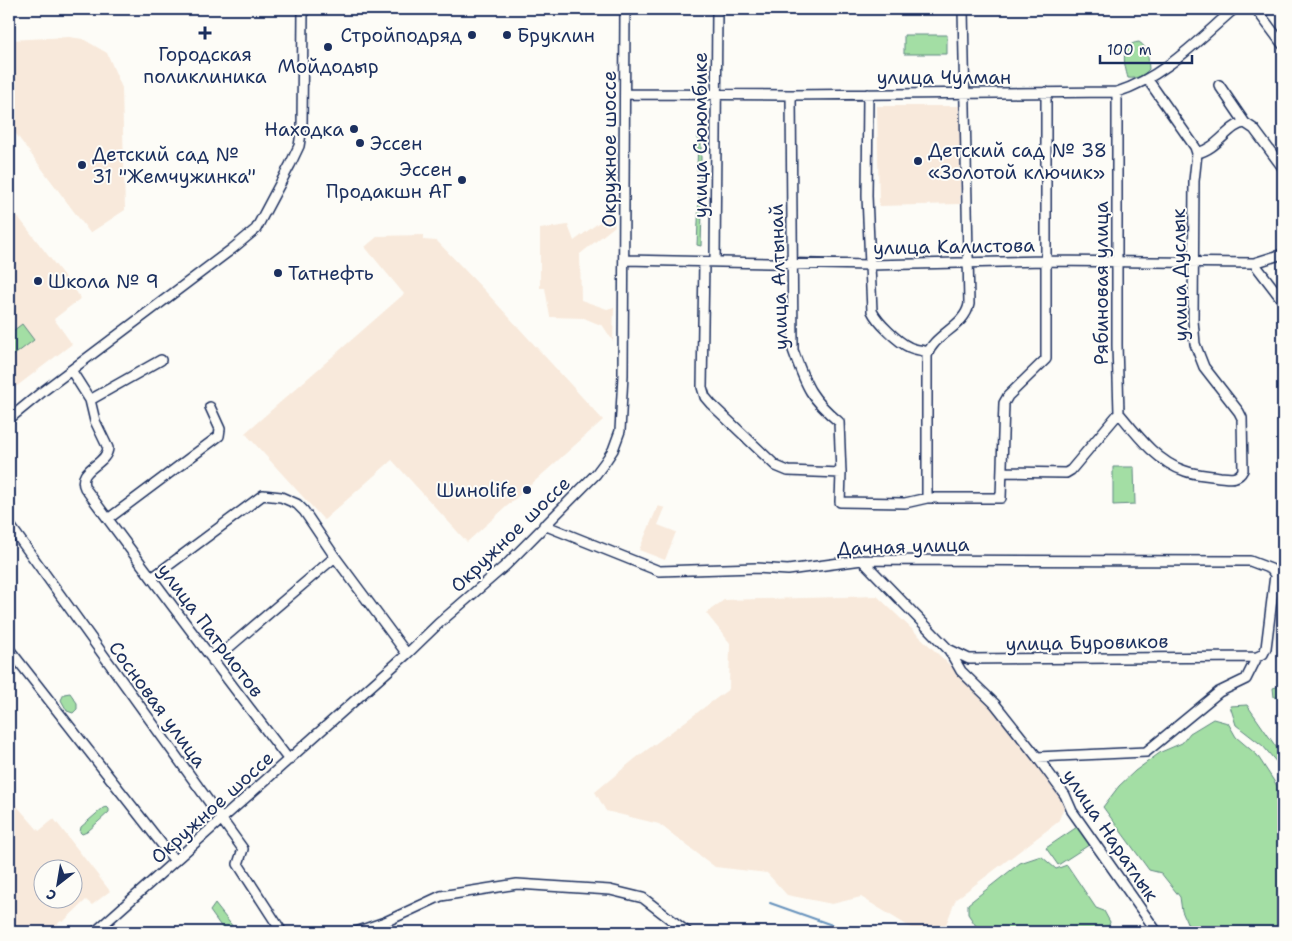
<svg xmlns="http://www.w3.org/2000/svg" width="1292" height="941" font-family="'Shantell Sans',sans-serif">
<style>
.built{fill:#f8e9db;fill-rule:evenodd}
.green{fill:#a3dea4;stroke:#5f8681}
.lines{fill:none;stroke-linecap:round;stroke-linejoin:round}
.stream{stroke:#6893bd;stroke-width:2}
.minor-casing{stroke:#1b2f5e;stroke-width:12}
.minor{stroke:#fdfcf7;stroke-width:9}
.poi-dot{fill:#1b2f5e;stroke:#fdfcf7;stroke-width:2}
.labels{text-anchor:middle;stroke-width:4;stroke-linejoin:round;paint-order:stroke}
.poi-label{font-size:19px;fill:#1b2f5e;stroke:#fdfcf7;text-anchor:start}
.street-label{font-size:19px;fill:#1b2f5e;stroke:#fdfcf7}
</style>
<rect width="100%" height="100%" fill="#fdfcf7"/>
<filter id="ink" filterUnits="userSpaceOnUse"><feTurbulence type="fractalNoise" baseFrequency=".02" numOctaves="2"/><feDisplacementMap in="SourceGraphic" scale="10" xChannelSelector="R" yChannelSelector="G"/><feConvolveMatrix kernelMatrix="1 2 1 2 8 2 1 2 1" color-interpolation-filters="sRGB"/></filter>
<g filter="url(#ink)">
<path class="built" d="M69,37L83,39L107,53L122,88L125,210L90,233L10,126L11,114L9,111V40Z
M877,106H961L960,204L879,206Z
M9,205L81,298L54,319L72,344L17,386L12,385L9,381Z
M611,211L615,226L580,254L581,300L607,309L614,307L613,341L603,326L584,318L550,317L545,288H540V229L568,225L574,241L609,215Z
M423,235V240L437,241L486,292L603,420L467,542L392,460L324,520L245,433L404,294L365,247L378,236Z
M658,506L665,508L658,525L676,532L665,560L639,550Z
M877,596L995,708L1066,803L1058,822L956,899L943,932H918L861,897L832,904L787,895L767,873L715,867L659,824L606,811L595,792L636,758L729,689L730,643L706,613L724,600Z
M9,797L39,831L54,819L110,891L92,905L86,900L63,922L61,921L48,932H9ZM42,868H72V898H42Z"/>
<path class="green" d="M904,35H947V54H904Z
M1139,42C1149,48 1148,58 1149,69C1143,76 1137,79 1128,78C1124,64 1119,44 1139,42Z
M698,135H701V170H697Z
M700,177H703L701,246L697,245Z
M22,324L34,340L9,359V334Z
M1113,467H1134L1135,504L1113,505Z
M1283,685V698L1274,697L1273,688Z
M70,693L77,703V709L73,713L67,711L61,700L64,694Z
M1247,705L1283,757V770L1263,746L1236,725L1230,706Z
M1213,719L1228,723L1236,737L1257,755L1283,795V844L1280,858L1283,862V932H1191L1182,911L1180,897L1161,873L1149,870L1103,807L1119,786L1135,771L1161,752L1182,743L1190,733Z
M107,807L109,809V812L87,832L82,834L80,832L81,827L103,808Z
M1080,825L1092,843L1058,865L1046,848Z
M1041,856L1056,869L1067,865L1096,908L1104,911L1110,922L1107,932H980L968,914V904L1020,863Z
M215,904L237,932H225L210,911Z"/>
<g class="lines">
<path class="stream" d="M770,903L832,925L844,932"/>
<g class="minor-casing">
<path id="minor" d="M1256,9L1283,45
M1219,85L1245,123L1254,129L1283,168
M626,94L791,95L1117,92C1163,78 1198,40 1234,9
M868,94L867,196L872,311C877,322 898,342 909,347C915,350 922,350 928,352
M791,95L793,350C806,385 809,397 839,422L841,473
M1197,153C1218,149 1229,124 1245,123
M625,260L870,265L1046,261L1254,263L1283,254
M704,262L702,387L705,397L711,404L776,466L788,471L841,473L840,502L905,503L927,498H1001L1004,403L1008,396L1046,359V92
M715,262L717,9
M1254,263L1283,301
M71,370L90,400L95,421L108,448C107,465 76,469 85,488C152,579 220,670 289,760
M90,400L161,360
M1119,413C1137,435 1157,462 1185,471C1196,475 1208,475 1220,477C1230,478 1238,480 1243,470L1242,418L1239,412L1204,367L1195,344L1193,320L1194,181L1197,153L1195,147L1148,80
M9,419L42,392L232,249L256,229L290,165L299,146L302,127L303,9
M1002,472L1066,473L1071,470L1119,413L1117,345V92
M927,498V356C933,334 965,327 969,304L963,9
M108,519L219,436L220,429L210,407
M9,524L243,849L238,864L282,932
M544,525L659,571L756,568L788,570L862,560L1250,561L1271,569L1275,575L1266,648L1263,654L1257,657L969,659L948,649L862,560
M153,577L263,495L281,497L297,504L304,511L335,557L407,654
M9,649L175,861
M949,650L961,671L995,704L1037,757L1146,752L1219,692L1246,679L1257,657
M213,661L335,557
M1037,757L1065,795L1072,811L1157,932
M95,932L407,654L438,624L506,565L596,474L605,462L613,450L620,431L623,375L625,9
M356,932L385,922L441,896L517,884L610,890L643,898L687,932"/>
</g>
<use href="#minor" class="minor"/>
</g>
</g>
<g class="poi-dot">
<path d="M202.5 25.5h5v5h5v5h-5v5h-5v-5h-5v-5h5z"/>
<circle cx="472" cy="35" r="5"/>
<circle cx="507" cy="35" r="5"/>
<circle cx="328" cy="47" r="5"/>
<circle cx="354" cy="129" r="5"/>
<circle cx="360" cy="143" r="5"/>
<circle cx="918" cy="161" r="5"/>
<circle cx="82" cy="165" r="5"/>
<circle cx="462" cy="180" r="5"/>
<circle cx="278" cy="273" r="5"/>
<circle cx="38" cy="281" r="5"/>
<circle cx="527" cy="490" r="5"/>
</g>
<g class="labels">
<g class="poi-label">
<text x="462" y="42" text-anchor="end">Стройподряд</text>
<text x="517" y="42">Бруклин</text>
<text x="205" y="61" text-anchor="middle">Городская<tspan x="205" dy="22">поликлиника</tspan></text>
<text x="328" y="73" text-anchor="middle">Мойдодыр</text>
<text x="344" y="136" text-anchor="end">Находка</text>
<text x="370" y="150">Эссен</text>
<text x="928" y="157">Детский сад № 38<tspan x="928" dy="22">«Золотой ключик»</tspan></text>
<text x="92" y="161">Детский сад №<tspan x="92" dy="22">31 "Жемчужинка"</tspan></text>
<text x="452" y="176" text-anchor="end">Эссен<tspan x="452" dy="22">Продакшн АГ</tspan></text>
<text x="288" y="280">Татнефть</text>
<text x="48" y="288">Школа № 9</text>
<text x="517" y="497" text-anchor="end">Шиноlife</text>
</g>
<g class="street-label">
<text x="944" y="84">улица Чулман</text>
<text transform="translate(700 135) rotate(-90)" y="7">улица Сююмбике</text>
<text transform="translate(609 149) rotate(-90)" y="7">Окружное шоссе</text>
<text transform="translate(954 246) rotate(-1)" y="7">улица Калистова</text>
<text transform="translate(1179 275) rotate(-91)" y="7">улица Дуслык</text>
<text transform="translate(778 277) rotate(-92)" y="7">улица Алтынай</text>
<text transform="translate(1101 283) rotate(-90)" y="7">Рябиновая улица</text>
<text transform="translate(510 534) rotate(-44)" y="7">Окружное шоссе</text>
<text transform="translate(903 546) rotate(-2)" y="7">Дачная улица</text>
<text transform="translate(211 630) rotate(53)" y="7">улица Патриотов</text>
<text transform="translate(1087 642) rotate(-1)" y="7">улица Буровиков</text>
<text transform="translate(158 704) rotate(54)" y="7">Сосновая улица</text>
<text transform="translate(212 807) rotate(-42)" y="7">Окружное шоссе</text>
<text transform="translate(1111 835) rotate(56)" y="7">улица Наратлык</text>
</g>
</g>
<rect width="1292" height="941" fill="none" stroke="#fdfcf7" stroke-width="30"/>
<rect x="15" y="15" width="1262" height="911" fill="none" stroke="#1b2f5e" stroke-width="2" filter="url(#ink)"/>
<g transform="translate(58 884) rotate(211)"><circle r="24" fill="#fdfcf7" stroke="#a3aaba"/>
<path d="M0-4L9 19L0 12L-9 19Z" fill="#1b2f5e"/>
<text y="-8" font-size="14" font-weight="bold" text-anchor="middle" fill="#1b2f5e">С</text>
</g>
<path d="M1100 55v8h92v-8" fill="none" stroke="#1b2f5e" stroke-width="2.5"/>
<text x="1107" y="55" font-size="15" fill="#1b2f5e" stroke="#fdfcf7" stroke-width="4" paint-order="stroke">100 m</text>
</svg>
